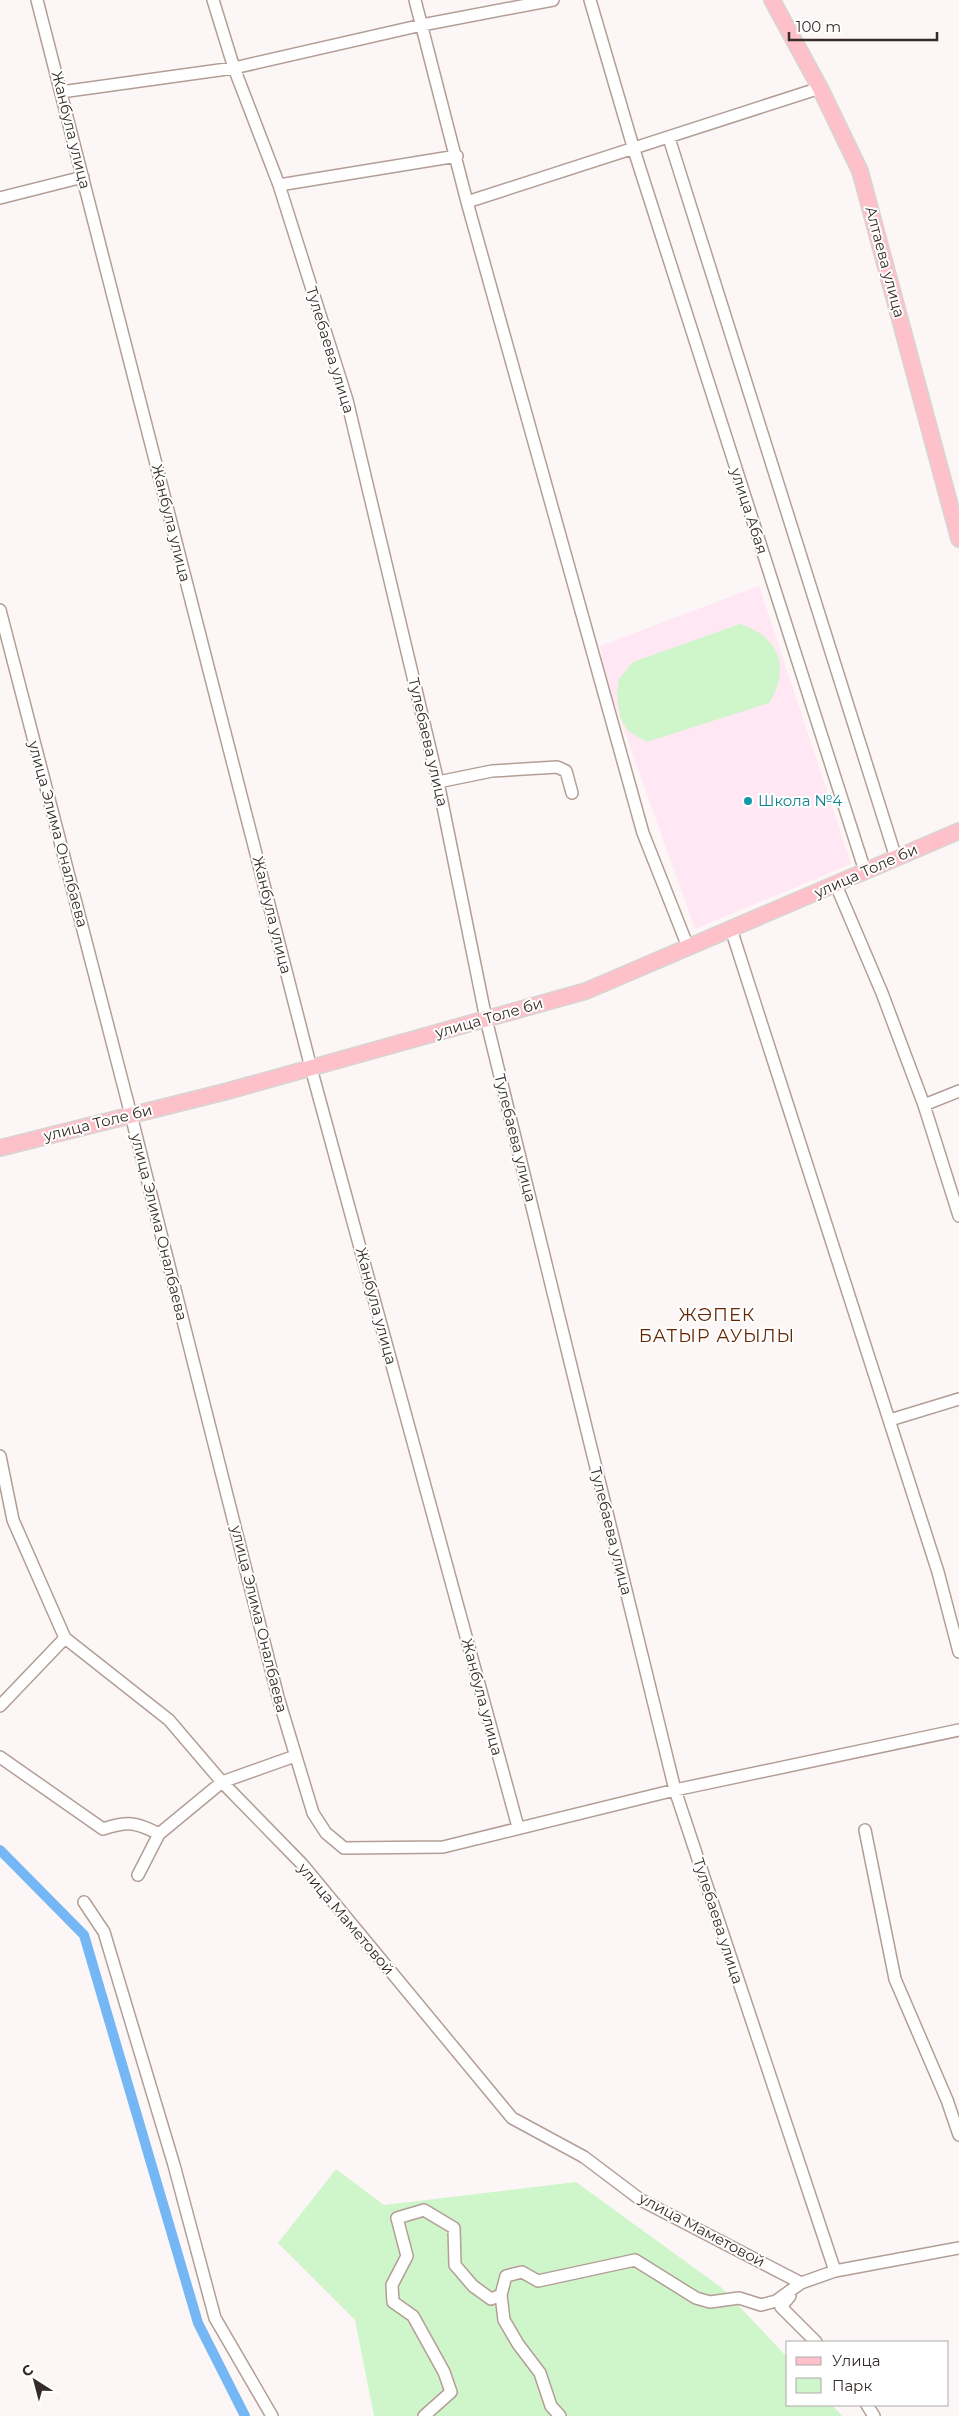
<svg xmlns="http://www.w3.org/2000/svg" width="959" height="2416" font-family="Montserrat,sans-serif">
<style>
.education{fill:#ffe7f3}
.green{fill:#cff5ca}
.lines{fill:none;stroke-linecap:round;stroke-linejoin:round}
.canal{stroke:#75b6f4;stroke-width:10}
.minor-casing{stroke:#b39e96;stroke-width:14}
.major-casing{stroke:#d7d5d4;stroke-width:18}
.minor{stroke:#fff;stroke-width:11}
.major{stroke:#fec1ca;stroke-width:15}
.culture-dot{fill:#0f9aa8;stroke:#fff;stroke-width:2}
.labels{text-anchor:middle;stroke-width:4;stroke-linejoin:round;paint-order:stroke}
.street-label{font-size:15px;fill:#352c29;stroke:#fff}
.culture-label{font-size:15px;fill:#0d838f;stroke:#fff;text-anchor:start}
.quarter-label{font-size:18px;letter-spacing:1px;fill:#652703;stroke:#fff}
</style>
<rect width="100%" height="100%" fill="#fcf7f6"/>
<path class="education" d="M759,586L851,864L695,929L607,682L600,646Z"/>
<path class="green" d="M740,624C779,636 791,668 769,703L647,742L628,731L620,717L617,695L619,679L633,662Z
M336,2169L384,2205L576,2182L722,2288L788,2358V2405H832L842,2416H374L355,2320L278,2243Z"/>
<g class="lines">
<path class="canal" d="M0,1850L84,1935L198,2323L245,2416"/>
<g class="minor-casing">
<path id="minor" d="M37,0L311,1068L518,1827
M213,0L234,68L279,185L347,400L438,782L486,1019L675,1790L835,2271
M415,0L467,202L643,833L688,947
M590,0L634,150L865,871
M61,92L234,68L422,25L553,0
M669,138L896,858
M279,185L457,156
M0,198L83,177
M467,202L820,88
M0,610L131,1115L278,1697L313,1813L326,1833L344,1848L443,1847L675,1790L959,1730
M438,782L492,771L557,767L566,771L572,793
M836,885L882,993L924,1105L959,1216
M731,929L938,1572L959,1652
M924,1105L959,1091
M890,1420L959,1399
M0,1456L13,1520L65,1638L169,1720L222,1782L302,1864L512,2118L584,2157L641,2200L801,2283
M0,1706L65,1638
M0,1757L103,1829C128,1821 136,1822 159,1834
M865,1830L895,1979L947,2100L959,2135
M138,1875L159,1834L222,1782L295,1756
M84,1902L104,1932L174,2165L215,2318L272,2416
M501,2295L506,2276L522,2272L538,2281L635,2260L696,2298L710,2302L739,2298L761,2305L776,2301L801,2283L835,2271L959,2248
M790,2296L781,2307L816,2342
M867,2405L874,2416
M424,2416L451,2392L444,2372L413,2316L393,2302L392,2285L407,2256L397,2218L424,2210L454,2228L455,2265L473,2286L491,2299L501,2295L504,2320L518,2344L540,2373L551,2406L560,2416"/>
</g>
<g class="major-casing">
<path id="major" d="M772,0L820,88L860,171L959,539
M0,1148L228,1091L586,991L959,831"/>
</g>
<use href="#minor" class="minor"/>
<use href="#major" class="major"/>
</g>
<circle class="culture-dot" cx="748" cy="801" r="5"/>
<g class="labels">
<g class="street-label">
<text transform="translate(71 130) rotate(76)" y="5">Жанбула улица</text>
<text transform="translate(885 262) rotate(75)" y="5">Алтаева улица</text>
<text transform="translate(330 350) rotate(73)" y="5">Тулебаева улица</text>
<text transform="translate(749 511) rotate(72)" y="5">улица Абая</text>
<text transform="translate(171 523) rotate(76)" y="5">Жанбула улица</text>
<text transform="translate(428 742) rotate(77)" y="5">Тулебаева улица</text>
<text transform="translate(58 834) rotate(75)" y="5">улица Элима Оналбаева</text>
<text transform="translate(866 871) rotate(-24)" y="5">улица Толе би</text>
<text transform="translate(272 915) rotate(76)" y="5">Жанбула улица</text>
<text transform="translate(489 1018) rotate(-16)" y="5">улица Толе би</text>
<text transform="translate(98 1123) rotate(-14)" y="5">улица Толе би</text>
<text transform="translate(515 1138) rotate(76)" y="5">Тулебаева улица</text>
<text transform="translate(159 1227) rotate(76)" y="5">улица Элима Оналбаева</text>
<text transform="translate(376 1306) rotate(75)" y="5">Жанбула улица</text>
<text transform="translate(611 1531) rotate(76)" y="5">Тулебаева улица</text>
<text transform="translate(259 1619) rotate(76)" y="5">улица Элима Оналбаева</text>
<text transform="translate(482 1697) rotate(75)" y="5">Жанбула улица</text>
<text transform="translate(346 1919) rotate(50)" y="5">улица Маметовой</text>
<text transform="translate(718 1921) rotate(72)" y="5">Тулебаева улица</text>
<text transform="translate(702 2230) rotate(28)" y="5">улица Маметовой</text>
</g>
<g class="culture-label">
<text x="758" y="806">Школа №4</text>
</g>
<g class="quarter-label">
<text x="717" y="1321">ЖӘПЕК<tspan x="717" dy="21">БАТЫР АУЫЛЫ</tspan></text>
</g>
</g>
<rect x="786" y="2341" width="162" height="65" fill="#ffffff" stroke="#aeaba9"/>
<rect x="796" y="2357" width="25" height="8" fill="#fec1ca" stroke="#aeaba9"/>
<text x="832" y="2366" font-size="15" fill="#352c29">Улица</text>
<rect x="796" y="2378" width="25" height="15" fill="#cff5ca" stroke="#aeaba9"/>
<text x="832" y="2391" font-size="15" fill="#352c29">Парк</text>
<g transform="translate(35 2381) rotate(324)" stroke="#ffffff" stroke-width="4" paint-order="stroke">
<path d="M0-4L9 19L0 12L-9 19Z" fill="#352c29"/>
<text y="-8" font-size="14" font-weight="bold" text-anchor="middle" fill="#352c29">С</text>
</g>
<path d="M789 32v8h148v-8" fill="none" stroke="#352c29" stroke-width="2.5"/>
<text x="796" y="32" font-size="15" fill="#352c29" stroke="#ffffff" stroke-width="4" paint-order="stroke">100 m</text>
</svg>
